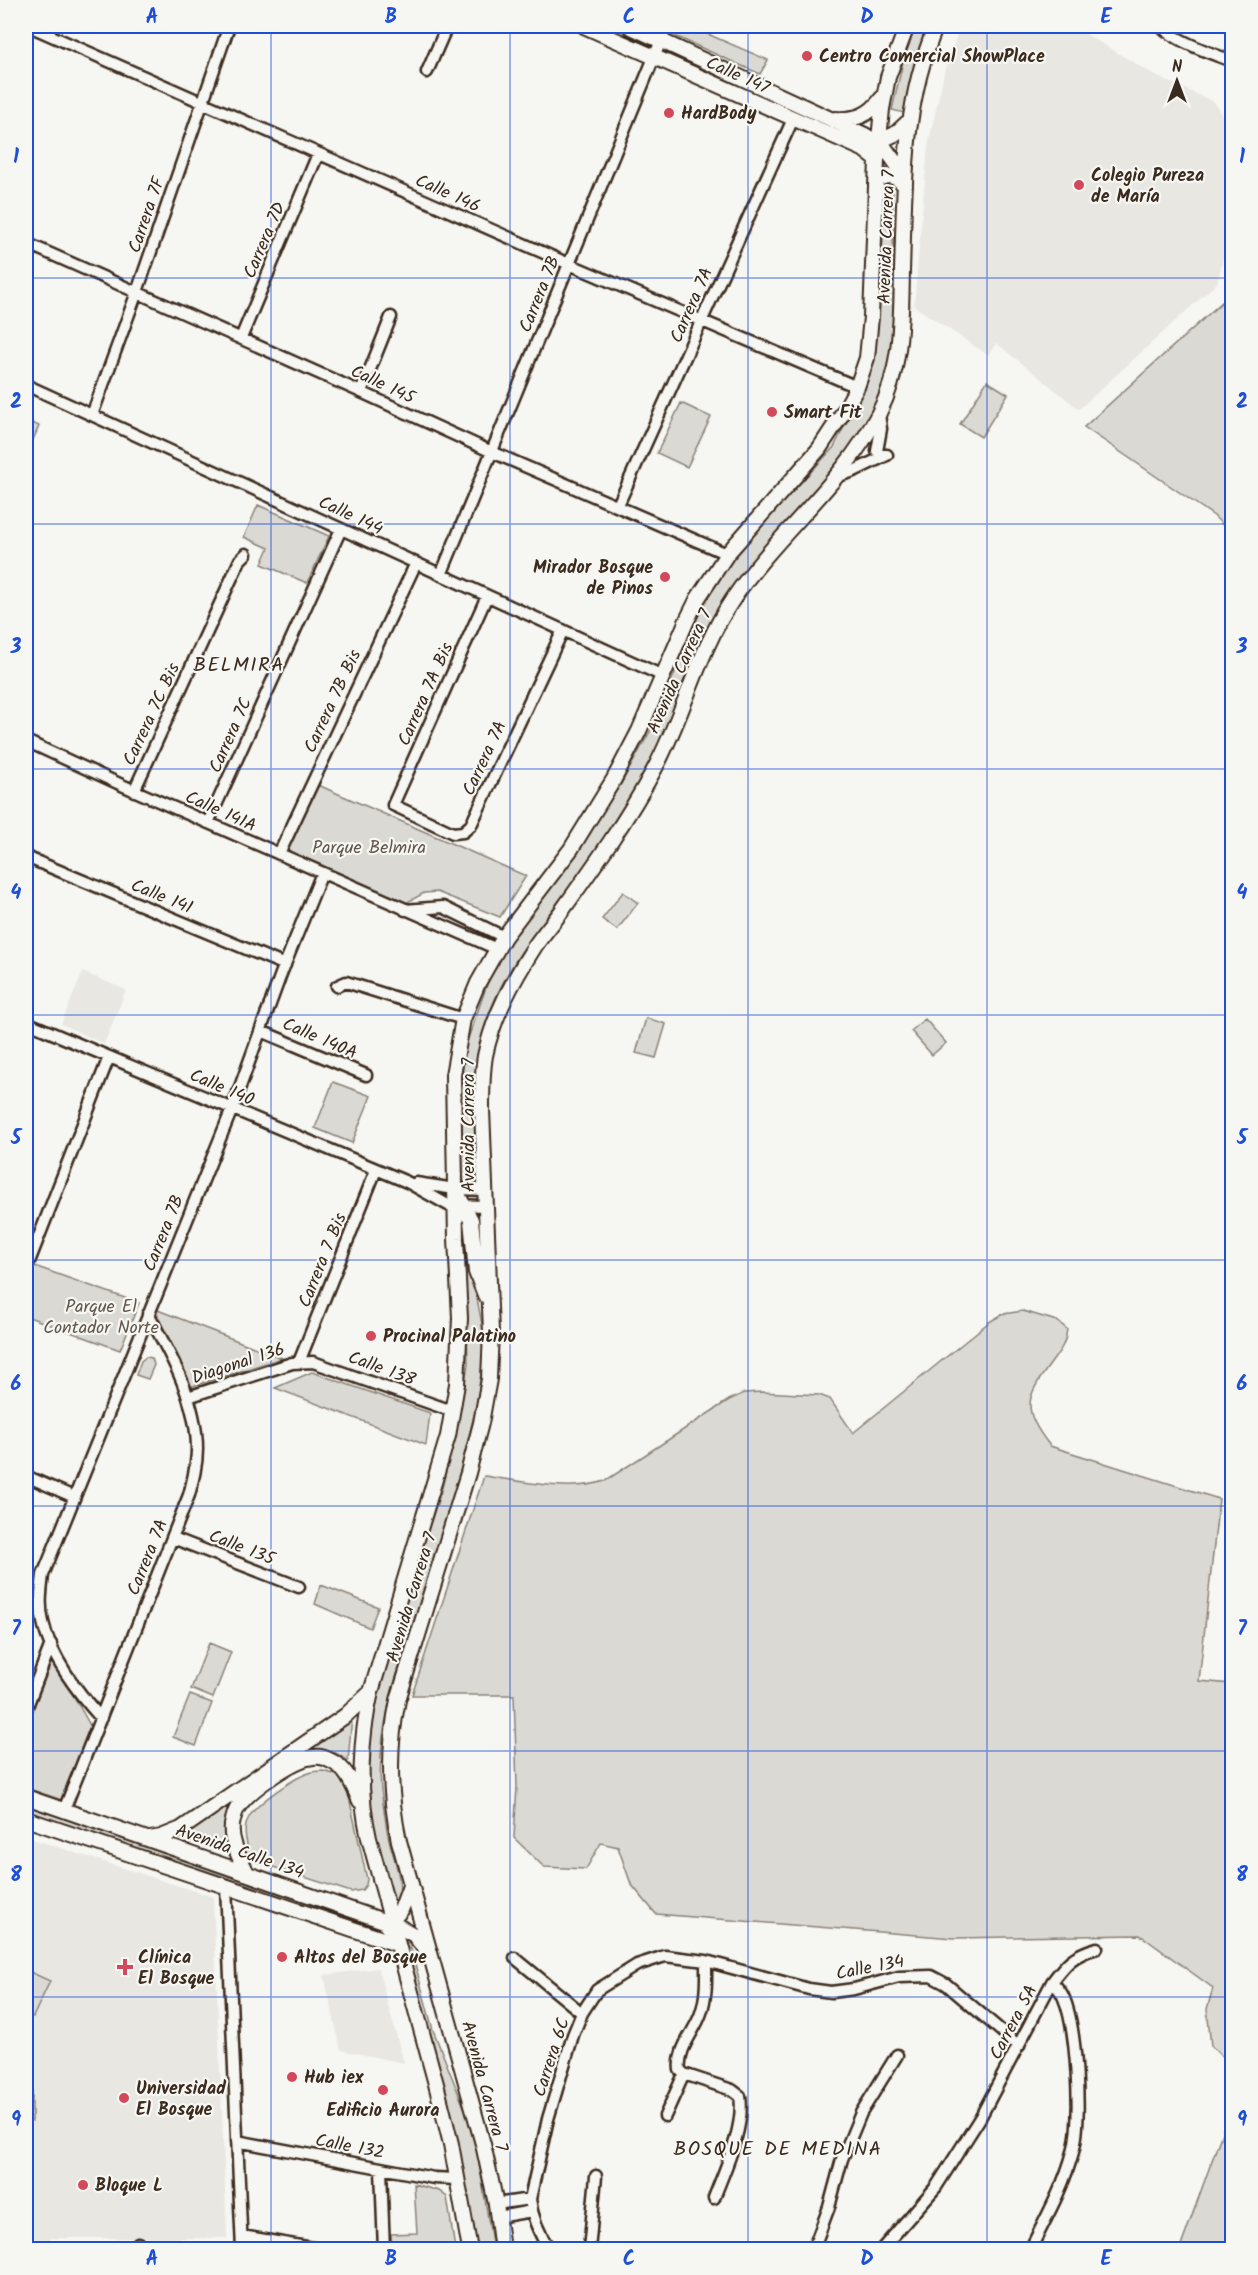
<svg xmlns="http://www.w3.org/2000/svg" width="1258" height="2275" font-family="Kalam,sans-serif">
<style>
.built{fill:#e8e7e2}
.green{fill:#dad9d3;stroke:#8a8278;stroke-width:1.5}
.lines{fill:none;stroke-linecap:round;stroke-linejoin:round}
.minor-casing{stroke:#3b2a1e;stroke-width:15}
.major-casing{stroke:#3b2a1e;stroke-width:18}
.minor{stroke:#f6f6f2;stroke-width:10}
.major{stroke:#f6f6f2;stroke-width:14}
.grid{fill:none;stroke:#1d4ed8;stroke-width:1.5;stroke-opacity:0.55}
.poi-dot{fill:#d1495b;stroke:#f6f6f2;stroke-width:2}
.labels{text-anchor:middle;stroke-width:4.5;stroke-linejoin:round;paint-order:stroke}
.poi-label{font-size:18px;font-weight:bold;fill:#3b2a1e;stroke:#f6f6f2;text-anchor:start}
.street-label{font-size:18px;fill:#3b2a1e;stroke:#f6f6f2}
.park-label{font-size:18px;fill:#63564b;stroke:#f6f6f2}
.neighbourhood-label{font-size:20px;letter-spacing:1.5px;fill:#3b2a1e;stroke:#f6f6f2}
.neatline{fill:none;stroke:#1d4ed8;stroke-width:2}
.grid-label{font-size:20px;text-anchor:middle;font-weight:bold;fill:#1d4ed8}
</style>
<rect width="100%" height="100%" fill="#f6f6f2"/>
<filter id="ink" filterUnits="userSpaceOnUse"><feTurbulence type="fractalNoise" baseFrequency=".0167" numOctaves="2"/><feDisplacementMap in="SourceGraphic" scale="12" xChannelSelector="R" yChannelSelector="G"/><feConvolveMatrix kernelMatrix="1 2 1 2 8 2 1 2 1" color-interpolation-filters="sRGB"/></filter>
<g filter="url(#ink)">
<path class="built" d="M960,26H1072L1158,77L1214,102L1232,132V223L1217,283L1079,409L996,343L988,355L914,306L928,146L945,69Z
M83,972L126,990L104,1044L61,1024Z
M26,1837L213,1897L227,2238H51V2249L26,2250Z
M378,1968L386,1998L404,2063L341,2050L324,1975Z"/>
<path class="green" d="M679,26H689L768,60L760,74L675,36Z
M916,26H932L910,104L904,113L892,110L904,57Z
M886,179L893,192C890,253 903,316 886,376C862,460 785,510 739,579C694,646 674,727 633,796C609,836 580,873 552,910C539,928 524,946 513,965C496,993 482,1027 477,1059C473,1084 484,1160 472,1176C470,1179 466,1180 463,1182L461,1102L464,1050L488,982L514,935L583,841L621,784L652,728L702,607L725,568L753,534L834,447L866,382L875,349L879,315Z
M1232,293V534L1214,516L1084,427Z
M987,381L1008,394L981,437L960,424Z
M681,403L711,417L687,467L657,453Z
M26,420L39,426L26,456Z
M258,505L329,536L307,583L262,564L269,548L244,537Z
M318,785L526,876L500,917L437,892L424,893L406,903L285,851Z
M623,892L638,903L617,930L602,919Z
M646,1018L666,1024L656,1058L636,1053Z
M925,1019L946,1043L932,1055L911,1031Z
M333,1082L371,1096L352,1143L315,1128Z
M464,1217L466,1224L471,1269L483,1329V1359L476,1407L457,1485L393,1687C385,1720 378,1755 381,1789C383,1804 385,1820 388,1835C392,1855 404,1880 398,1899L392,1903L375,1841L366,1779L368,1741L375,1703L398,1621L442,1488L461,1406L468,1364Z
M26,1263L139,1303L120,1350L26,1316Z
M155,1309L282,1358L190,1387Z
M1023,1311L1057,1321L1067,1329C1066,1342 1062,1348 1054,1359C1027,1396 1019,1406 1050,1446L1219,1499L1199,1681L1232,1684V2067L1211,2046L1207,2009L1213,1988L1140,1935L954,1938L656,1914L631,1884L618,1847L601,1843L586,1869L544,1867L514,1838L517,1786L514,1695H412L484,1476C522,1481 569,1493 605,1481L729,1400L744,1393L762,1392L819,1395L830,1399L853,1433L989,1322L1003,1314Z
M146,1357L152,1358L154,1365L148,1379L136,1375L141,1361Z
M312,1372L430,1413L426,1445L275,1388Z
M321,1585L378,1607L370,1628L315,1604Z
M209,1643L231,1652L213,1698L191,1689Z
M51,1656L91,1727L62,1800L26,1788V1720Z
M190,1695L212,1703L196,1746L173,1737Z
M352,1717L348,1761L334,1752L306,1750Z
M323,1771L337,1775L347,1788L367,1879L366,1885L362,1890L351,1892L254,1861C247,1848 241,1831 249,1817C257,1803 293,1778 309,1773C313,1771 318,1771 323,1771Z
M236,1800C226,1817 223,1829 226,1849L181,1834Z
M26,1801L368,1920L369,1929L26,1813Z
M409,1942L433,2030L474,2132L493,2249H475L404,1944Z
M30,1972L50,1981L33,2017L26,2013V1980Z
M26,2081H32V2121H26Z
M1232,2105V2249H1180Z
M414,2184L439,2191L447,2197L455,2249H392L391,2234L417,2233Z"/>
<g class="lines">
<g class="minor-casing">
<path id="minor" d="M29,26L569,264L857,387
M1161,26C1175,41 1212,54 1232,61
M427,72L447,26
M26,243L361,392L492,452L727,554
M241,338L318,154
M26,385L663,676
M361,392L391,317
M879,414L881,429L877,451L881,455H887
M92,415L137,292L229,26
M839,476L854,471L887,455
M618,505L793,119
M441,575L667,26
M487,596L393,805L453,833L463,832L471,825L563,630
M26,741L124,786L497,949
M134,791L240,560L246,554
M208,823L341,529
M279,854L416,563
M26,857L285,965
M405,910L443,907L504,937
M337,986L346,982L463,1019
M26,1022L407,1182L448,1205L486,1206
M261,1031L366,1075
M416,1183L455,1189L485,1190
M29,1262L109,1057
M299,1362L376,1170
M188,1397L292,1363L313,1362L452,1411
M26,1476L74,1497
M173,1538L299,1587
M26,1709L51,1644
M101,1718C78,1693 50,1656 43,1622C39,1607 41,1591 43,1575L232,1109L281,974L322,873
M64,1810L189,1495C193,1480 197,1465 197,1449C197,1401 171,1355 148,1314
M226,1886L242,2250
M515,1958L582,2013
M684,2074L732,2090L740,2096C745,2127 725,2169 714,2198
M684,2074L680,2070C677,2048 695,2032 701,2013C707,1996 706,1978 706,1961
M665,2116L684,2074
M237,2141L434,2178L457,2179
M381,2169L384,2250
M496,2204L530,2199
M498,2217L532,2211
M242,2236L324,2250
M138,2243L139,2250
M550,2250C539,2234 532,2218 530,2199L548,2119L573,2035L582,2013L597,1990L637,1965L665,1956L706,1961L809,1989L831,1992L854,1989L899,1977L931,1976L946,1984L1019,2046
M589,2250L596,2176
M813,2250L829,2207L842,2159L861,2113L897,2055
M881,2250L936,2187L980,2118L1052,1982C1067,1962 1073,1955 1097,1948
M1030,2250C1046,2218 1064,2186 1073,2152C1082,2120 1077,2027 1063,1996C1061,1991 1056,1986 1052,1982"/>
</g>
<g class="major-casing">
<path id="major" d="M584,26L863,149L877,160
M629,26L865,135L885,148L905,176
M835,119C856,120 869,116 882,98
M872,145L895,134L910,120
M877,180C888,173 897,176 905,186
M456,1191L471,1220L476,1272L485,1295
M26,1797L398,1926L414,1935L425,1949
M26,1819L397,1944
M150,1839L161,1837L181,1829L345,1716L371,1692
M247,1873C240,1858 230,1842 232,1825C233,1819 234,1813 238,1807C248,1791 294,1758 314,1757C319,1756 326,1758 331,1761C347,1768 353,1786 360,1801
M387,1926L401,1910L410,1886
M470,2250L451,2144L436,2084L369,1838C358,1791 360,1739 371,1692L448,1436L457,1384L460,1318L456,1239L453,1075L463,1019L478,983L504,937L571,849L614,779L639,731L687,620L698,598L727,554L819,449L844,411L857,387L867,358L871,317L877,160L882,109L888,77L907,26
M502,2250L496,2204L483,2144L399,1841C389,1794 388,1747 398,1700L468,1473L481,1423L489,1379L491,1332L482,1110C482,1092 482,1074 485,1056C493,1016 514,979 535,946C543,934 553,923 561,912C594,866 627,820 654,770C684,715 698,651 733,599C777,533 843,484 879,413C902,369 901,319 902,271C905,185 902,106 936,26"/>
</g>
<use href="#minor" class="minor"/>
<use href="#major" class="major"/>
</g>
</g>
<path class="grid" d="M271,26V2250M510,26V2250M748,26V2250M987,26V2250M26,278H1232M26,524H1232M26,769H1232M26,1015H1232M26,1260H1232M26,1506H1232M26,1751H1232M26,1997H1232"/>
<g class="poi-dot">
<circle cx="807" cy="56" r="6"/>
<circle cx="669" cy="113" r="6"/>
<circle cx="1079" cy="185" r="6"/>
<circle cx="772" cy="412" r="6"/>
<circle cx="665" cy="577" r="6"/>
<circle cx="371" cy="1336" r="6"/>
<circle cx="282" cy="1957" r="6"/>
<path d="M122 1958h6v6h6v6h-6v6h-6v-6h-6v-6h6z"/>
<circle cx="292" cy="2077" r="6"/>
<circle cx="383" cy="2090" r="6"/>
<circle cx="124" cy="2098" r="6"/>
<circle cx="83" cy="2185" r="6"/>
</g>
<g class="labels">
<g class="poi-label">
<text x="819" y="62">Centro Comercial ShowPlace</text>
<text x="681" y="119">HardBody</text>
<text x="1091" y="181">Colegio Pureza<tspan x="1091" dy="21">de María</tspan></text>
<text x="784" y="418">Smart Fit</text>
<text x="653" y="573" text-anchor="end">Mirador Bosque<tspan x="653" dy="21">de Pinos</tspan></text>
<text x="383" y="1342">Procinal Palatino</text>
<text x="138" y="1963">Clínica<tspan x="138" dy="21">El Bosque</tspan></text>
<text x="294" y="1963">Altos del Bosque</text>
<text x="304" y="2083">Hub iex</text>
<text x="136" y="2094">Universidad<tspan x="136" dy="21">El Bosque</tspan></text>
<text x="383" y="2116" text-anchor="middle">Edificio Aurora</text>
<text x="95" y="2191">Bloque L</text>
</g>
<g class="street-label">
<text transform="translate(738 75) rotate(24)" y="6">Calle 147</text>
<text transform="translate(448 193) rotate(24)" y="6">Calle 146</text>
<text transform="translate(146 215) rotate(-71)" y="6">Carrera 7F</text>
<text transform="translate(886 237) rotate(-88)" y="6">Avenida Carrera 7</text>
<text transform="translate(264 240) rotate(-67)" y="6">Carrera 7D</text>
<text transform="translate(539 294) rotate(-68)" y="6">Carrera 7B</text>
<text transform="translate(691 305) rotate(-66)" y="6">Carrera 7A</text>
<text transform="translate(383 384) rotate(25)" y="6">Calle 145</text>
<text transform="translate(351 515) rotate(25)" y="6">Calle 144</text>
<text transform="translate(679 671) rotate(-66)" y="6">Avenida Carrera 7</text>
<text transform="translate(425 694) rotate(-66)" y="6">Carrera 7A Bis</text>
<text transform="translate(332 701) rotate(-65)" y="6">Carrera 7B Bis</text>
<text transform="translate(151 714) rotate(-65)" y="6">Carrera 7C Bis</text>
<text transform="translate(230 735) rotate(-66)" y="6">Carrera 7C</text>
<text transform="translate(484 758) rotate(-65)" y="6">Carrera 7A</text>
<text transform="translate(221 811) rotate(24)" y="6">Calle 141A</text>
<text transform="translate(162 896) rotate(22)" y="6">Calle 141</text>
<text transform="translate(320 1038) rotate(23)" y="6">Calle 140A</text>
<text transform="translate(222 1087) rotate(23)" y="6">Calle 140</text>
<text transform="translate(468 1125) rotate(-90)" y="6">Avenida Carrera 7</text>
<text transform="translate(163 1233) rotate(-68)" y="6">Carrera 7B</text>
<text transform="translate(322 1260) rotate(-68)" y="6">Carrera 7 Bis</text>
<text transform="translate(238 1363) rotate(-18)" y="6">Diagonal 136</text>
<text transform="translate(382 1368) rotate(20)" y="6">Calle 138</text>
<text transform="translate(242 1547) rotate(21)" y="6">Calle 135</text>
<text transform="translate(147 1557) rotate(-68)" y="6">Carrera 7A</text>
<text transform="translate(411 1597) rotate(-73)" y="6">Avenida Carrera 7</text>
<text transform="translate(240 1851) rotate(19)" y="6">Avenida Calle 134</text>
<text transform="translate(870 1967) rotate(-11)" y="6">Calle 134</text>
<text transform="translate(1013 2022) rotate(-62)" y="6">Carrera 5A</text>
<text transform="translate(551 2057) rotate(-72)" y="6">Carrera 6C</text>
<text transform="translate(485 2086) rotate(75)" y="6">Avenida Carrera 7</text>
<text transform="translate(350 2146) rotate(11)" y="6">Calle 132</text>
</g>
<g class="park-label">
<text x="369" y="853">Parque Belmira</text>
<text x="101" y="1312">Parque El<tspan x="101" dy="21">Contador Norte</tspan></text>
</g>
<g class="neighbourhood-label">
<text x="239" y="671">BELMIRA</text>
<text x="778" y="2155">BOSQUE DE MEDINA</text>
</g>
</g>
<rect width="1258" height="2275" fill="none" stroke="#f6f6f2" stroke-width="66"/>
<g transform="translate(1177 81)" stroke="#f6f6f2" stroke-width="4.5" paint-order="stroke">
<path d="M0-4.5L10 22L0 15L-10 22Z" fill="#3b2a1e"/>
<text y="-9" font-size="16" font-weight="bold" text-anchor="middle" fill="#3b2a1e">N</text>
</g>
<rect x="33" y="33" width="1192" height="2209" class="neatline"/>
<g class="grid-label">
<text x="152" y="23">A</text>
<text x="391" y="23">B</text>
<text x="629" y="23">C</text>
<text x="867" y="23">D</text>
<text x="1106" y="23">E</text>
<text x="16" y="163">1</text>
<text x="1242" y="163">1</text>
<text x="16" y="408">2</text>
<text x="1242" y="408">2</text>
<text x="16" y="653">3</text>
<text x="1242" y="653">3</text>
<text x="16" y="899">4</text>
<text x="1242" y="899">4</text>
<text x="16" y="1144">5</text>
<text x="1242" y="1144">5</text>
<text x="16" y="1390">6</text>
<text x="1242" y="1390">6</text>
<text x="16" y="1635">7</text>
<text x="1242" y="1635">7</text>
<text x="16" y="1881">8</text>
<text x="1242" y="1881">8</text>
<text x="16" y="2126">9</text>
<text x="1242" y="2126">9</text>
<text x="152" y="2265">A</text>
<text x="391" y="2265">B</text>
<text x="629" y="2265">C</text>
<text x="867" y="2265">D</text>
<text x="1106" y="2265">E</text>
</g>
</svg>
